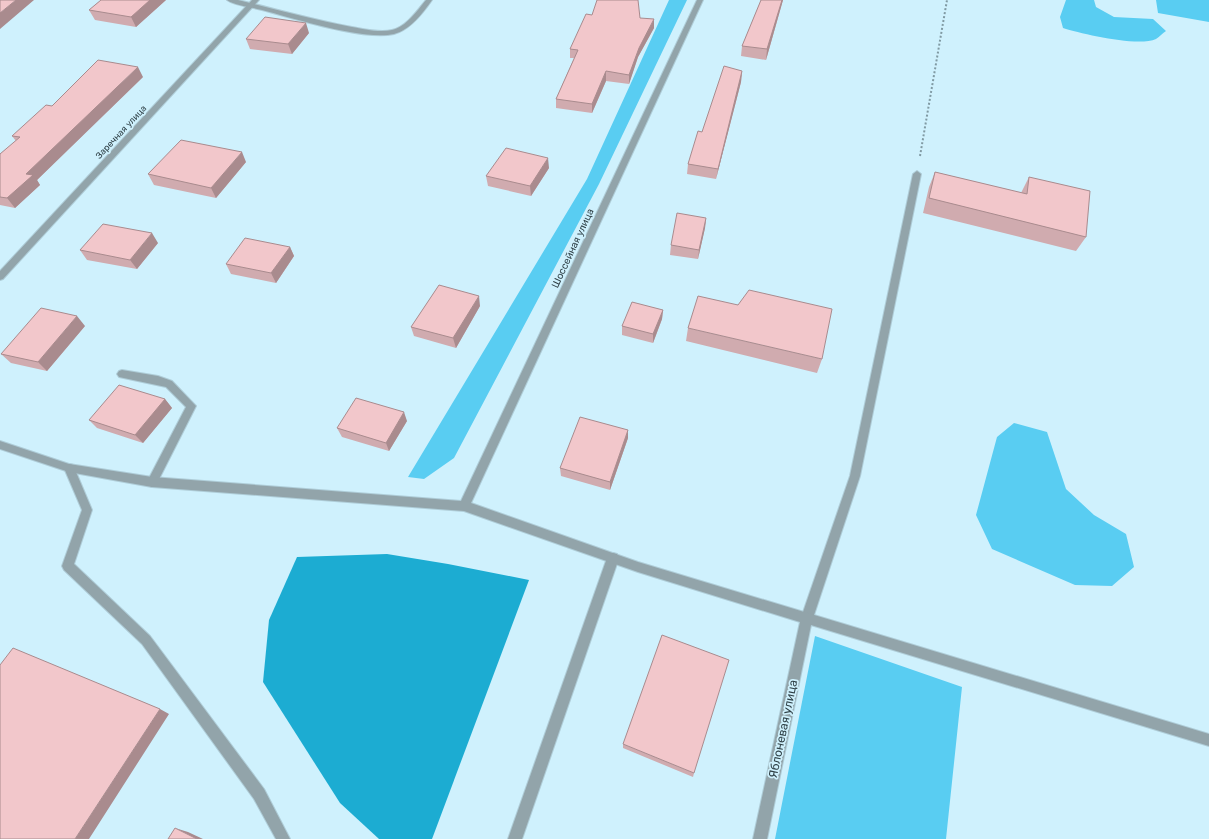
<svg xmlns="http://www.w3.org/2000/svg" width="1209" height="839" font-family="Rubik,sans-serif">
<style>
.green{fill:#59cdf2}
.water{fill:#1cacd2}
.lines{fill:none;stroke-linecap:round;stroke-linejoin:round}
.lane-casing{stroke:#afcdd8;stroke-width:2}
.street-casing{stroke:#afcdd8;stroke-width:2}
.path{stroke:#809aa3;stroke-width:2;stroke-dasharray:2 2;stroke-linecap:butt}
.lane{fill:#92a4aa;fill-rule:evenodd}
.street{fill:#92a4aa;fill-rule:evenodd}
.wall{fill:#d0abaf}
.shaded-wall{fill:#a98b8e}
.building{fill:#f2c7cb;stroke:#a98b8e}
.labels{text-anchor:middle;stroke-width:3.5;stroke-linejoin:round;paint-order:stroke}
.far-street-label{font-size:9px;fill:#2e3f45;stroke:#cff1fd}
.street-label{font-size:10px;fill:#2e3f45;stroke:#cff1fd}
.near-street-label{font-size:12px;fill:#2e3f45;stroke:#cff1fd}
</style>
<rect width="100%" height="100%" fill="#cff1fd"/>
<path class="green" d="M669,0H687L599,184L454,458L424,479L408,477L587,179Z
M1066,0H1094L1096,7L1114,17L1153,19L1166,31C1163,33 1159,37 1156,39C1138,47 1082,34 1063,28L1060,17Z
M1156,0H1209V22L1158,13Z
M1014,423L1047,432L1066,489L1094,515L1126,534L1134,567L1112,586L1075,585L992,549L976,515L997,437Z
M815,636L962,687L946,839H775Z"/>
<path class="water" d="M387,554L448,564L529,580L432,839H379L340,803L263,682L269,620L297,557Z"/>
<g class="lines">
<g class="lane-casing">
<path id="lane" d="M227,0H238C276,9 314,20 352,27C364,29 379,33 392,30C406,27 417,11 426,0H432C423,13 410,30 394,34C364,41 293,18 262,10C252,7 235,6 227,0Z
M917,171L921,174L860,476L813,618L811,622L807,624L803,622L801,618L850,476L913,174Z
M122,370L158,376L172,381L196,406L156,485L152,487L148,485L147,482L186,407L166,387L119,377L117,374L119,371Z
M69,464L73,465L92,510L74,564L150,636L264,789L290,839H276L254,799L142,644L64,570L62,566L82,510L64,468L65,465Z
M613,553L617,554L619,558L522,839H508L607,558L609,554Z"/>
</g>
<g class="street-casing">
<path id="street" d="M252,0H259L3,279L0,280V271Z
M697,0H703L471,503L638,562L1209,734V746L811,625L767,839H753L800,622L638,572L464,511L152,487L69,472L0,449V441L69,464L152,477L461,501Z"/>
</g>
<path class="path" d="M920,156L947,0"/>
<use href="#lane" class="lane"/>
<use href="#street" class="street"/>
</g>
<path class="wall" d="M101,0H166L136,27L95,20L89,10Z
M761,0H783L766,60L741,56L742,46Z
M592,15L640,18L654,28L638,57L629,84L606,81L592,113L556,108V99L574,58H570V49Z
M309,33L292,54L250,49L246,39Z
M742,71L741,82L716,179L687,174L688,164L702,132Z
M143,77L37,180L40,185L15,208L0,205V154L16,141L12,136L52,106Z
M246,162L216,198L154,185L148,174Z
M549,168L531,196L488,186L486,176Z
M935,172L1021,193L1029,177L1086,237L1076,251L923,213L929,187Z
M706,218L705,228L698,259L670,255L671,245Z
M158,243L137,269L87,260L80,250Z
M290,247L294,256L276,283L231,274L226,264Z
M480,306L456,348L414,336L411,327Z
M663,310L662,319L653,343L622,335V326Z
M85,326L47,371L11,363L1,354Z
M688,328L822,359L817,373L686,341Z
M165,399L172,408L143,443L97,428L89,420Z
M407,421L389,451L342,437L337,428Z
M628,438L610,490L561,476L560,468Z
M623,744L694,773L693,777L623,748Z"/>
<path class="shaded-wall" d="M16,0H34L0,29V13Z
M150,0H166L136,27L131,17Z
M782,0H783L766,60L767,49Z
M654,19V28L638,57L629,84V75L639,48Z
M306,23L309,33L292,54L288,44Z
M138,67L143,77L37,180L40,185L15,208L7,198L26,174Z
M606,71V81L592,113V104Z
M742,71L741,82L716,179L718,169Z
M242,152L246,162L216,198L211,188Z
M548,158L549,168L531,196L530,186Z
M706,218L705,228L698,259L699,250Z
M152,233L158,243L137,269L130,260Z
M290,247L294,256L276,283L271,273Z
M479,296L480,306L456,348L453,338Z
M663,310L662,319L653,343V334Z
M77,316L85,326L47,371L38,362Z
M165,399L172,408L143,443L135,435Z
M404,412L407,421L389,451L386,443Z
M628,430V438L610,490V482Z
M160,709L169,714L89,839H75Z
M175,828L188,832L203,839H197Z"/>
<path class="building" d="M0,0H16L0,13Z
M101,0H150L131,17L89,10Z
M597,0H638L640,18L654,19L639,48L629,75L606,71L592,104L556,99L578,50L570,49L586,14L592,15Z
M761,0H782L767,49L742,46Z
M265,17L306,23L288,44L246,39Z
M98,60L138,67L26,174L33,175L7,198L0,197V154L20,137L12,136L46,105L52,106Z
M724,66L742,71L718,169L688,164L698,131L702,132Z
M181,140L242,152L211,188L148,174Z
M506,148L548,158L530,186L486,176Z
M935,172L1027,194L1029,177L1090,191L1086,237L929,198Z
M677,213L706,218L699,250L671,245Z
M103,224L152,233L130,260L80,250Z
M245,238L290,247L271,273L226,264Z
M439,285L479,296L453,338L411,327Z
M749,290L832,309L822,359L688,328L698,296L738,305Z
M632,302L663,310L653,334L622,326Z
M41,308L77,316L38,362L1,354Z
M119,385L165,399L135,435L89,420Z
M356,398L404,412L386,443L337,428Z
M580,417L628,430L610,482L560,468Z
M662,635L729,660L694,773L623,744Z
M13,648L160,709L75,839H0V665Z
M175,828L197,839H168Z"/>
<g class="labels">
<g class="far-street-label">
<text transform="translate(121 132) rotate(-47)" y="3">Заречная улица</text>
</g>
<g class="street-label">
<text transform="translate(572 248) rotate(-65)" y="4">Шоссейная улица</text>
</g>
<g class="near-street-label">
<text transform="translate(783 729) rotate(-78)" y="4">Яблоневая улица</text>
</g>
</g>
</svg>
